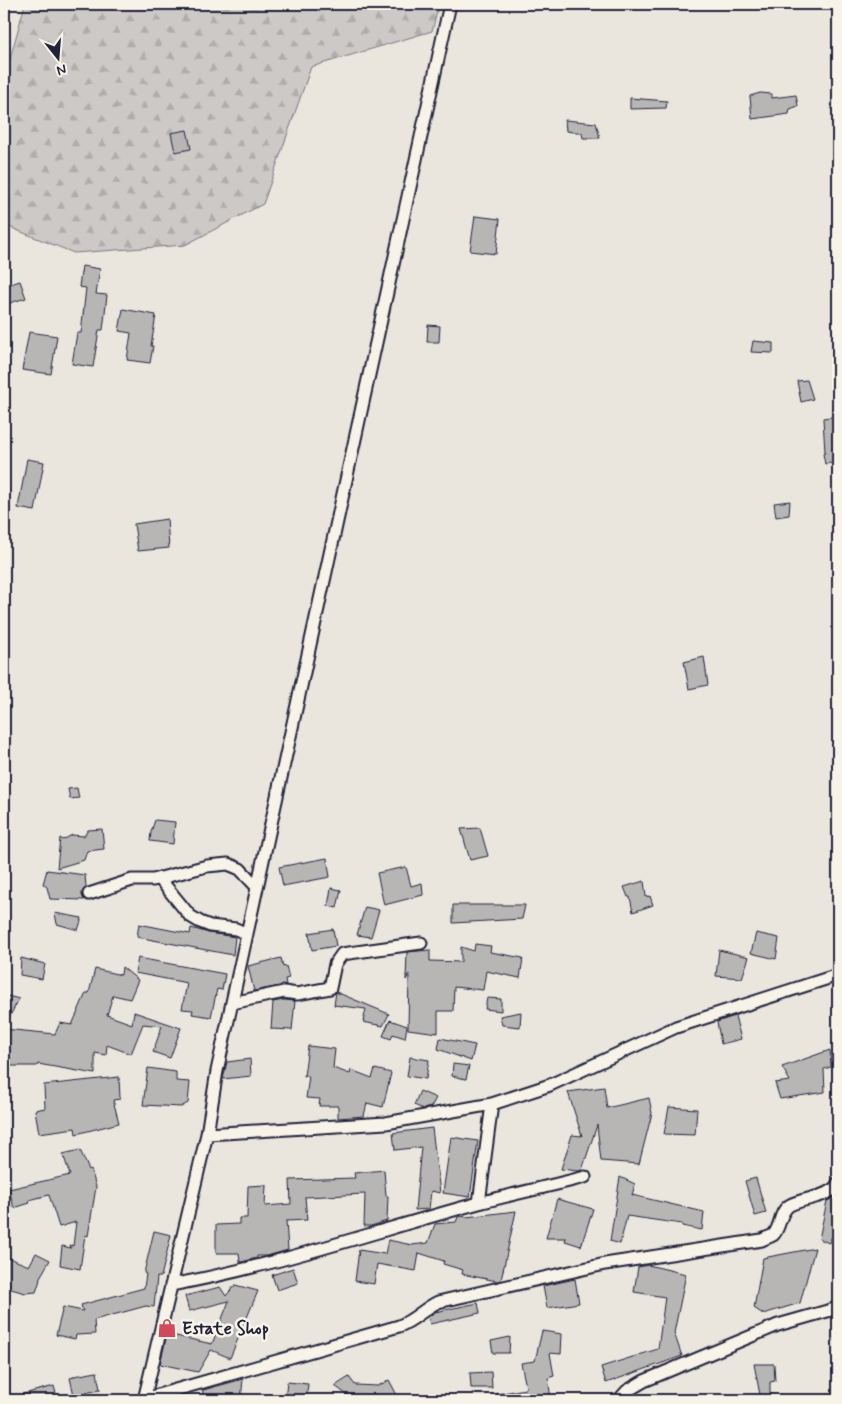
<svg xmlns="http://www.w3.org/2000/svg" width="842" height="1404" font-family="Mynerve,sans-serif">
<style>
.forest{fill:url(#forest-firs);stroke:#787680}
.building{fill:#b8b6b5;stroke:#22223b}
.lines{fill:none;stroke-linecap:round;stroke-linejoin:round}
.street-casing{stroke:#22223b;stroke-width:15}
.street{stroke:#f7f3e8;stroke-width:11}
.labels{text-anchor:middle;stroke-width:5;stroke-linejoin:round;paint-order:stroke}
.poi-label{font-size:18px;font-weight:bold;fill:#22223b;stroke:#f7f3e8;text-anchor:start}
</style>
<defs>
<pattern id="forest-firs" width="22" height="20" patternUnits="userSpaceOnUse" patternTransform="scale(1.25)"><rect width="22" height="20" fill="#cdc9c6"/><path d="M5 1l3.5 6h-7zM16 11l3.5 6h-7z" fill="#b0acab"/></pattern>
</defs>
<rect width="100%" height="100%" fill="#eae6de"/>
<filter id="ink" filterUnits="userSpaceOnUse"><feTurbulence type="fractalNoise" baseFrequency=".02" numOctaves="2"/><feDisplacementMap in="SourceGraphic" scale="10" xChannelSelector="R" yChannelSelector="G"/><feConvolveMatrix kernelMatrix="1 2 1 2 8 2 1 2 1" color-interpolation-filters="sRGB"/></filter>
<g filter="url(#ink)">
<path class="forest" d="M25,4H439L432,31L311,67L263,204L185,245L74,253L4,225V81Z"/>
<path class="building" d="M760,93L772,94V98L796,95L798,106L790,109L789,114L752,119L750,96Z
M630,98L667,101L666,108L630,109Z
M565,120L596,123L600,138H583L582,133L566,131Z
M187,130L191,149L175,152L171,133Z
M475,216L500,219L496,254L470,251Z
M82,266L100,269L96,294L107,295L103,330H99L93,367L72,364L77,333H81L86,288L79,287Z
M20,281L26,298L6,304L4,298V286Z
M123,309L156,315L151,346H153L150,363L127,360L131,333L119,331Z
M428,325L440,326L439,342H427Z
M29,332L57,336L51,374L22,370Z
M753,341L773,343V353L751,352Z
M807,380L813,399L801,402L797,381Z
M838,416V462L825,464L823,454L825,453L823,418Z
M27,459L44,462L35,511L18,508Z
M790,501L789,515L776,517L774,503Z
M167,519L169,548L138,551L134,524Z
M704,657L708,685L689,689L684,662Z
M77,788L79,798L70,799L68,789Z
M155,820L175,822L173,844L150,841L151,832Z
M480,828L488,856L470,860L461,829Z
M102,829L104,849L87,851L84,860L57,868L60,838L63,840L72,835L84,836L88,830Z
M327,858L330,877L283,886L279,867Z
M406,867L411,886L422,883L423,895L384,905L377,873Z
M47,870L85,875L86,887L82,893L84,900L50,899L47,887L43,884Z
M644,881L646,897L650,896L653,905L633,912L630,897H628L624,887Z
M331,888L341,890L337,908L328,906Z
M453,905H525L522,919L453,923Z
M365,907L379,910L371,937L357,935Z
M55,913L82,918L78,930L57,924Z
M139,924L190,934L191,928L209,933L235,937L233,955L137,937Z
M333,929L336,946L312,950L309,933Z
M756,933L779,938L776,959L751,953Z
M475,944L491,946L490,952L523,958L520,978L486,971L483,990L454,987L453,1011H438V1033L408,1029L409,974L406,980L407,952L430,950V961L461,962V947L474,951Z
M719,950L749,957L742,978L716,976Z
M21,958L45,964L42,979L20,975Z
M138,958L225,974L222,990L217,989L211,1017L192,1014L193,1010L182,1009L187,983L135,973Z
M281,958L283,967L286,966L289,978L285,979L286,985L254,991L248,966Z
M122,967L138,980L130,999L113,995L107,1015L132,1024L134,1012L181,1028L170,1058L153,1052L162,1026L143,1024L131,1054L107,1045L106,1055L95,1053V1074L38,1064L37,1066H4V1029L55,1034L60,1023L72,1025L86,993H89L95,969L121,975Z
M336,992L389,1014L383,1026L363,1022L366,1009L334,1005Z
M4,995L19,999L4,1027Z
M487,998L501,999V1011L485,1009Z
M284,1000L295,1001L292,1030L271,1029L273,1002Z
M521,1012L520,1027L502,1025L500,1016Z
M735,1016L741,1039L721,1044L717,1022Z
M390,1020L407,1026L405,1038L393,1034L391,1039L383,1036Z
M440,1038L475,1045L471,1061L438,1049Z
M308,1046L335,1049L333,1068L350,1074L351,1070L372,1078L375,1069L391,1073L383,1107L367,1103L364,1116L338,1118V1106H319L320,1099L306,1098L309,1076H304Z
M830,1050L831,1067L824,1069L825,1092L780,1099L775,1083L790,1081L782,1067Z
M410,1057L429,1060L426,1079L407,1076Z
M250,1059L251,1076L223,1079L227,1062Z
M453,1064L469,1066L466,1079L452,1076Z
M148,1068L176,1072V1081L190,1082L188,1103L181,1107L143,1105Z
M119,1077L120,1099L113,1100L119,1123L76,1134L75,1128L39,1133L35,1110L45,1108L44,1085Z
M604,1087L607,1108L649,1098L652,1113L639,1164L601,1161L597,1125L582,1170L578,1171L561,1169L572,1135L582,1136L568,1092Z
M420,1091L436,1098L431,1107L423,1109L414,1105Z
M669,1107L697,1109L695,1135L664,1134Z
M432,1128L440,1193L431,1191L429,1209L415,1210L421,1147L395,1150L393,1133Z
M451,1137L478,1141L470,1197L443,1193Z
M80,1150L89,1170L91,1169L96,1187L88,1236L85,1235L80,1269L60,1265L62,1246L71,1248L70,1245L73,1246L76,1222L59,1227L49,1195L29,1200L30,1203L14,1208L9,1189L70,1175L63,1154Z
M384,1170L386,1196H388L387,1221L371,1226H364L365,1194L305,1197L307,1220L286,1221L288,1250L267,1256H257V1258L241,1262H240L239,1253H216V1225L239,1224V1218H247L248,1186L266,1185L265,1206L291,1204L290,1180L355,1178L354,1173Z
M620,1177L635,1184L632,1195L704,1212L702,1230L682,1226V1224L627,1216L620,1244L610,1241Z
M756,1178L766,1213L755,1216L745,1181Z
M838,1196L837,1236L831,1238L829,1243L819,1239L827,1201Z
M557,1199L593,1209L581,1246L565,1241L566,1238H546Z
M516,1211L501,1280L497,1281L462,1274L463,1270L443,1264L444,1261L419,1253L416,1271L377,1264L374,1284L355,1281L359,1250L385,1254L388,1240L412,1245L428,1243L435,1224L456,1222L458,1217L460,1216L466,1217Z
M154,1231L171,1235L161,1277H157L154,1307L146,1306L94,1320L95,1334L76,1335L75,1339L56,1335L63,1307L83,1311L81,1305L144,1288L146,1274L144,1273Z
M815,1248L800,1303L763,1314L754,1308L763,1258Z
M36,1253L50,1260L39,1279L40,1280L36,1292L25,1293L4,1287V1256L29,1266Z
M648,1265L686,1274L674,1333L682,1356L606,1383L601,1367L658,1349L665,1297L634,1292L638,1267Z
M293,1268L298,1283L277,1290L272,1275Z
M575,1279L579,1303L547,1308L543,1286Z
M235,1285L258,1291L230,1358L211,1350L198,1372L160,1364L167,1334L212,1344L229,1301L189,1311L185,1296L220,1287L226,1296Z
M478,1303L480,1313L430,1324L428,1317L435,1312Z
M542,1331L562,1334L561,1354L550,1353L554,1376L548,1378L551,1399L492,1400V1395L525,1389L526,1387L521,1363L535,1361Z
M510,1337L509,1353H493L491,1341Z
M754,1364H774L775,1381L770,1382V1400H761Z
M97,1372L100,1390L74,1395L70,1378L74,1377V1376Z
M491,1372L492,1388H471L470,1373Z
M349,1377L355,1385L378,1386L389,1380L397,1395L388,1400H354L335,1386Z
M243,1379L241,1400H202L203,1390Z
M287,1382L308,1384L306,1400H285Z
M54,1386L57,1397L47,1400H13L12,1397Z"/>
<g class="lines">
<g class="street-casing">
<path id="street" d="M159,878L190,916L200,922L210,926L236,929L247,934
M89,894L132,880H153L207,866L228,864L240,869L257,887
M232,1003L284,992L297,994L330,988L335,964L342,954L421,943
M207,1134L386,1123L492,1104L550,1085L676,1027L838,975
M479,1203L492,1104
M171,1285C275,1266 376,1231 479,1203C514,1194 550,1186 585,1177
M144,1399L399,1326C415,1320 423,1309 438,1302L605,1264L762,1240C765,1238 770,1237 773,1235C781,1228 779,1211 790,1205C803,1198 833,1197 838,1183
M144,1400L207,1134L217,1071L450,4
M619,1400L627,1391L644,1381L778,1325L838,1308"/>
</g>
<use href="#street" class="street"/>
</g>
</g>
<defs>
<g id="shop-bare" transform="scale(1.5)"><path d="M-5-2.5h2.3a2.7 3.5 0 0 1 5.4 0H5L5.5 6h-11ZM-1.5-2.5h3a1.5 2.3 0 0 0-3 0Z" fill="#d1495b" stroke="#f7f3e8" stroke-width="2.5" paint-order="stroke"/></g>
</defs>
<g fill-rule="evenodd">
<use href="#shop-bare" x="167" y="1328"/>
</g>
<g class="labels">
<g class="poi-label">
<text x="182" y="1334">Estate Shop</text>
</g>
</g>
<rect width="842" height="1404" fill="none" stroke="#f7f3e8" stroke-width="20"/>
<rect x="10" y="10" width="822" height="1384" fill="none" stroke="#22223b" stroke-width="2" filter="url(#ink)"/>
<g transform="translate(58 58) rotate(163)" stroke="#f7f3e8" stroke-width="4" paint-order="stroke">
<path d="M0-4L9 19L0 12L-9 19Z" fill="#22223b"/>
<text y="-8" font-size="14" font-weight="bold" text-anchor="middle" fill="#22223b">N</text>
</g>
</svg>
